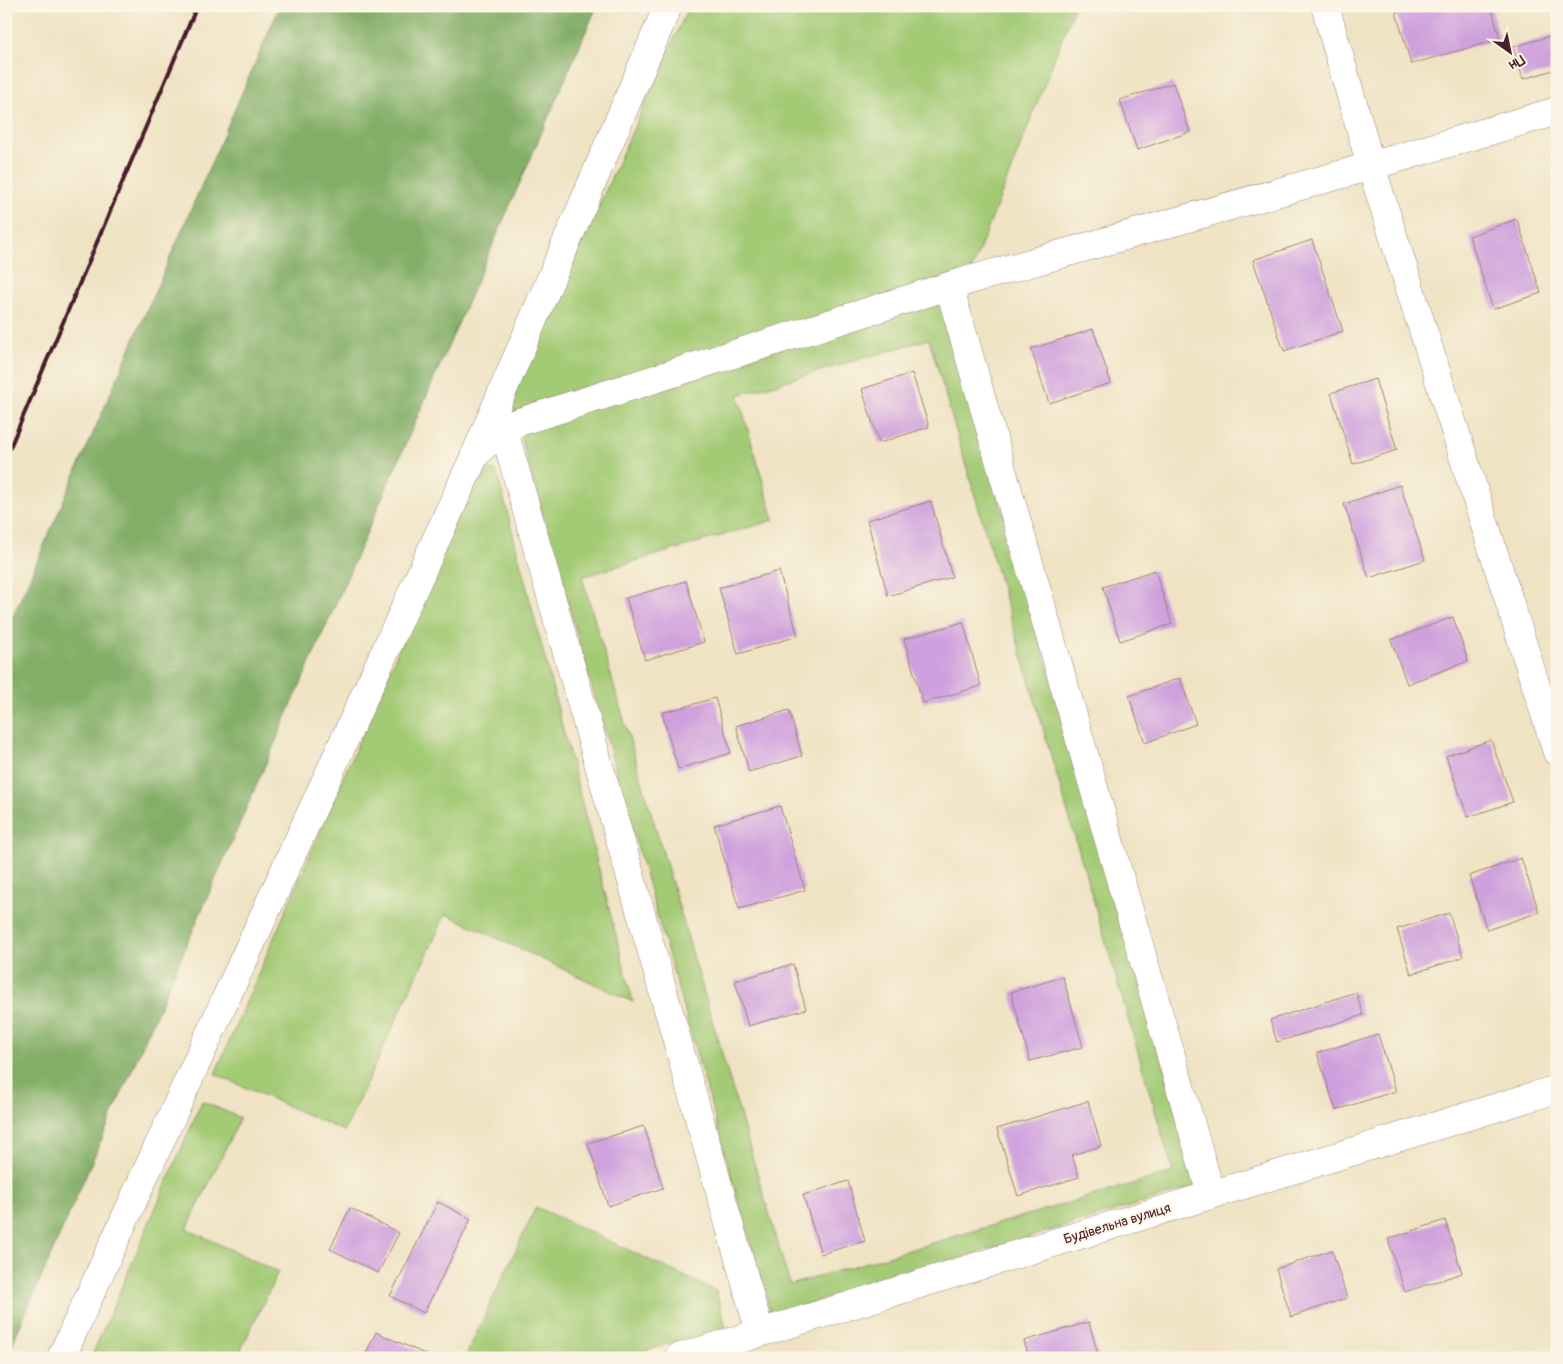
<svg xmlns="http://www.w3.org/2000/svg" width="1563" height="1364" font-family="Pangolin,sans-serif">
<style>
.green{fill:#a3ca75;stroke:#767450;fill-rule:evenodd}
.forest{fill:#82ae66;stroke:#666648}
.building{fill:#cfa0dd}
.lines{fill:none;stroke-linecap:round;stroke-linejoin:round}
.minor-casing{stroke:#9c8178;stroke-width:29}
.primary-casing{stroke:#9c8178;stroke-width:29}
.minor{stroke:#fff;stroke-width:28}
.primary{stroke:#fff;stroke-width:28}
.rail{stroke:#4a1f2b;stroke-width:4}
.labels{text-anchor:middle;stroke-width:4;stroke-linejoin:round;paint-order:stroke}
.street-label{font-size:14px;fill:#4a1f2b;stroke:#fcf5e5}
</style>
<rect width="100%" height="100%" fill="#fcf5e5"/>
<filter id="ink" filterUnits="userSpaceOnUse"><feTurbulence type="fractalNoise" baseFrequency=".02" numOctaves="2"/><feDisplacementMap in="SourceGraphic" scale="10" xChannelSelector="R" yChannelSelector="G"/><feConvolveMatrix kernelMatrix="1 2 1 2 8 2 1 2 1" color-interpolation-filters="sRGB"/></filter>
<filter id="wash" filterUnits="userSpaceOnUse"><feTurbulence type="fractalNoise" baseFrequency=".0096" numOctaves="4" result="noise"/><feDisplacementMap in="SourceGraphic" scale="20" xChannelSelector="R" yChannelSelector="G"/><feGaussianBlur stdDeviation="1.12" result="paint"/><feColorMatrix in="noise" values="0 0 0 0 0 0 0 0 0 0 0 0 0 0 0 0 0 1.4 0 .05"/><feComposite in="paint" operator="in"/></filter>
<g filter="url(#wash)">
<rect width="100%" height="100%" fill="#efe3c4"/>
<path class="green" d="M689,6H1075L972,269L504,415Z
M941,298L1198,1186L771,1315L519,431ZM929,339L1173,1172L790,1285L582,577L774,520L738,395Z
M478,466L497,472L633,1002L446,914L344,1131L215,1074Z
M202,1101L240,1118L187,1229L278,1272L237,1358H91Z
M536,1207L716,1291L726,1327L621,1358H465Z"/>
<path class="forest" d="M280,6H597L6,1358V632Z"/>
<g id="blocks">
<path class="building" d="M1415,6H1491L1500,39L1411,64L1396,12Z
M1557,34V69L1523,79L1513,47Z
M1173,83L1190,132L1137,150L1120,100Z
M1517,219L1541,293L1493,309L1469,236Z
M1312,240L1343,331L1284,351L1253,260Z
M1093,329L1111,383L1049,403L1031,349Z
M912,373L929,427L879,443L862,389Z
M1375,379L1397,450L1353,464L1331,393Z
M1400,485L1425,560L1369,578L1344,504Z
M931,501L952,577L888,596L867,520Z
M1155,570L1172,624L1120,641L1103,587Z
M779,571L798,636L738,654L719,588Z
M686,581L704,642L645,660L626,598Z
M1453,617L1468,661L1407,684L1391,640Z
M963,622L981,686L923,703L904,639Z
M1180,678L1196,724L1145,743L1129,696Z
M715,698L731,753L678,769L662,713Z
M789,710L802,756L749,772L736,726Z
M1491,740L1513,802L1468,817L1446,756Z
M780,806L805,890L739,909L714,825Z
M1521,858L1539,912L1487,930L1469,876Z
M1449,913L1463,957L1411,974L1397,929Z
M793,964L806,1009L748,1026L735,981Z
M1063,977L1083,1047L1030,1061L1011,992Z
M1356,992L1363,1015L1277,1042L1270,1020Z
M1378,1034L1396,1091L1336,1110L1317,1053Z
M1088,1101L1101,1146L1072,1155L1079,1177L1018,1196L997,1129Z
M644,1126L663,1188L608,1206L588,1143Z
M848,1181L865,1241L821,1254L803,1195Z
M438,1202L471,1219L424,1313L390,1296Z
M350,1208L399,1233L378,1273L330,1249Z
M1445,1220L1462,1273L1405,1292L1388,1239Z
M1332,1250L1347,1298L1291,1317L1276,1269Z
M1089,1322L1099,1358H1029L1024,1341Z
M376,1332L427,1355L426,1358H364Z"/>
</g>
</g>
<g filter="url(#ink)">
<use href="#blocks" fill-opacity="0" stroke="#9c8178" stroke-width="1"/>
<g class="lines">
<g class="minor-casing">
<path id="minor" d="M1325,6L1371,166L1557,752
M949,286L1211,1194
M503,427L760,1333
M475,455L503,427L949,286L1371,166L1557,111
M678,1358L1557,1089"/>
</g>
<g class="primary-casing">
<path id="primary" d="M61,1358L475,455L668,6"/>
</g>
<use href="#minor" class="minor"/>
<use href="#primary" class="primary"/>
<path class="rail" d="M6,457L197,6"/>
</g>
</g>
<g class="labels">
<g class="street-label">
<text transform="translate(1117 1223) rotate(-17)" y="5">Будівельна вулиця</text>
</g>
</g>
<rect width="1563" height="1364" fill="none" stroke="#fcf5e5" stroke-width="25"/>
<g transform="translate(1510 52) rotate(147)" stroke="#fcf5e5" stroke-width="4" paint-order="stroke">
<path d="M0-4L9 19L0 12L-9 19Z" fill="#4a1f2b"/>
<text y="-8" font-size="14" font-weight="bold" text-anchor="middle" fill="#4a1f2b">Пн</text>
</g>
</svg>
